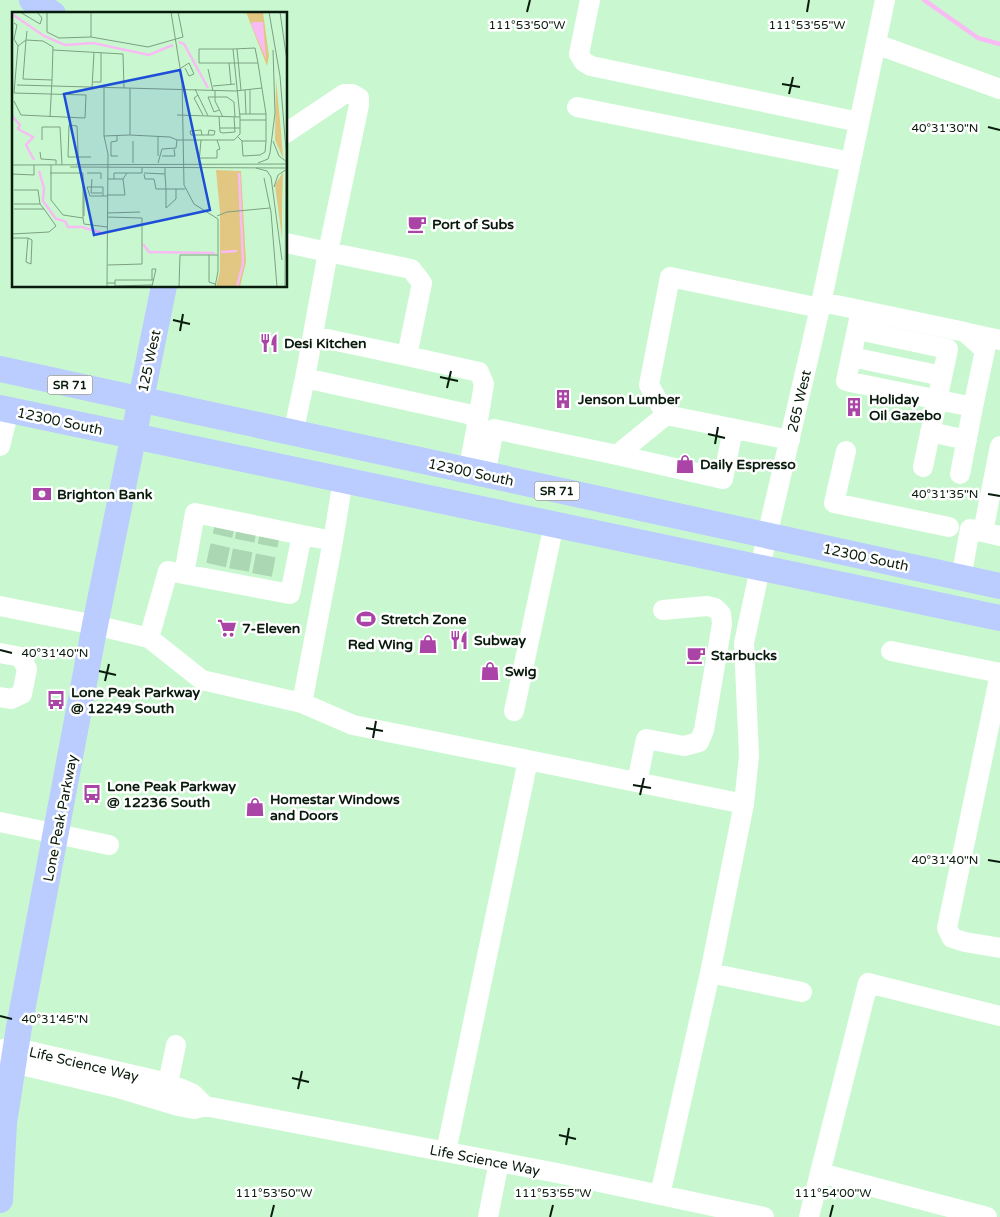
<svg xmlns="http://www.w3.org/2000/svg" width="1000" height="1217" font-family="'Varela Round',sans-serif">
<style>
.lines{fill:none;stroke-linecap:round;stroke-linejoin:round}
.stream{stroke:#f9bbf4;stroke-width:4.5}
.minor-tunnel{stroke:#acd7b3;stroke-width:20;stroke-dasharray:20 10;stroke-linecap:butt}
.minor{stroke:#fff;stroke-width:20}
.major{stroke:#bbccfe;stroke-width:26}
.ticks{fill:none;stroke:#091b0d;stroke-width:2}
.labels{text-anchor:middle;stroke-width:5;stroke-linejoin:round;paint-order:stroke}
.shield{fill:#fff;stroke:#535f56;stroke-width:1}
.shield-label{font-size:12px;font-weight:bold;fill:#091b0d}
.poi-label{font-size:14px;font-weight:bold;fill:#091b0d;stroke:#fff;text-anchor:start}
.street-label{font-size:14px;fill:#091b0d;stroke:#fff}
.inset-river{fill:none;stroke:#f9bbf4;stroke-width:2.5}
.inset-road{fill:none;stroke:#7ca082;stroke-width:1}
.view{fill:#1d4ed8;fill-opacity:0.15;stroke:#1d4ed8;stroke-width:2.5}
.inset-edge{fill:none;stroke:#091b0d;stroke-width:2.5}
.ticks-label{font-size:12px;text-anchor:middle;fill:#091b0d;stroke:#fff;stroke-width:5;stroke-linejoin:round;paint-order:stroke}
</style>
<rect width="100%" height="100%" fill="#c9f8d0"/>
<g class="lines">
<path class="stream" d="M924,0L978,38L1000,44"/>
<path class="minor-tunnel" d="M216,565L224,529
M239,570L246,533
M262,575L269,538"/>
<path class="minor" d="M590,0L579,54L584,62L591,66L859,122
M876,44L1000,89
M577,107L851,162
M286,133L344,94H352L359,98V105L328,252L411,269L422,283L407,356L479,372L484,384L478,420
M286,243L328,252L305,378
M822,302L965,332L985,350L973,407L846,381L861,310
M858,330L948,349L923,467
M968,333L1000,340
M313,336L407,356
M852,357L942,376
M930,432L967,440
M293,434L305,378L468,414L478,420L468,472
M790,440L666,415L649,385L670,277L820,308
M0,446L9,410
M1000,446L983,532L1000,536
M846,451L834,503L949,527
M617,455L723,479L733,429
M960,474L973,407
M485,475L494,429L617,455L666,415
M184,574L195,513L302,535
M961,578L970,529L983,532
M0,606L95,625L149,638L202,680L302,703L353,725L528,760
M149,638L168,571L290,594L302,535L333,541L343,480
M891,651L1000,673
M0,653L21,657L27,669L22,694L11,699L0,697
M1000,674L947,928L952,938L965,942L1000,948
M302,703L333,541
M514,711L554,524
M637,782L646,739L684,746L699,742L704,730L722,624L721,614L715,608L707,606L663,610
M0,822L109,845
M710,973L802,992
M3,1049L16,1048L168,1083L193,1094L205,1106
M0,1057L13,1063L118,1088L178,1106L194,1109L205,1106L557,1173L764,1217
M168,1083L176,1045
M446,1152L528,760L744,804
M660,1195L710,973L744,804L749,756L744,643L767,536L820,308L885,0
M488,1217L499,1162
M809,1217L820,1173
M987,1217L820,1173L868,983L1000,1016"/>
<path class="major" d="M32,0L53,14
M0,369L1000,586
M0,408L1000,618
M0,1200L4,1123L19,1027L95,625L164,286"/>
</g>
<path class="ticks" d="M527,12L530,0M807,12L809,0M782,84L800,87M789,94L793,77M988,127L1000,130M173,320L190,324M180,331L183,314M440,377L458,381M447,388L451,371M708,434L725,438M715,444L718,427M988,494L1000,496M0,650L12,653M99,671L116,675M105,681L109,664M366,728L383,731M373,738L376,721M633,785L651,788M640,795L644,778M988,860L1000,862M0,1016L12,1019M292,1078L309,1082M298,1089L302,1071M559,1135L576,1139M566,1145L569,1128M271,1217L274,1205M550,1217L553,1205M830,1217L833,1205"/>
<defs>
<g id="cafe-bare" transform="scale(1.5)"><path d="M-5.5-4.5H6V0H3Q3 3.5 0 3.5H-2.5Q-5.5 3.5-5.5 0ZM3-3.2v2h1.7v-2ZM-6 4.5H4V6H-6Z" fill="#ab44a7" stroke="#fff" stroke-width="2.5" paint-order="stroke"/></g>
<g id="restaurant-bare" transform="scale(1.5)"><path d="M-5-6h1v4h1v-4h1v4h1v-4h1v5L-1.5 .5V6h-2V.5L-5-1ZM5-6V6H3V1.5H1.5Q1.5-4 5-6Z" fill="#ab44a7" stroke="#fff" stroke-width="2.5" paint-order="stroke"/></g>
<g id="building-bare" transform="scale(1.5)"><path d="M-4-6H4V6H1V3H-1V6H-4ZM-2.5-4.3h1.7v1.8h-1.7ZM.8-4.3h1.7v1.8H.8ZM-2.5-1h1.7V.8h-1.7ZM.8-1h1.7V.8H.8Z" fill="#ab44a7" stroke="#fff" stroke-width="2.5" paint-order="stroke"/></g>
<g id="shop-bare" transform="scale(1.5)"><path d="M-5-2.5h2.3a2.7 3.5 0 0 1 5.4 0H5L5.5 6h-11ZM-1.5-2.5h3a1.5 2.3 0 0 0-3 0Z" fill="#ab44a7" stroke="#fff" stroke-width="2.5" paint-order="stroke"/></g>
<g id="bank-bare" transform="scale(1.5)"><path d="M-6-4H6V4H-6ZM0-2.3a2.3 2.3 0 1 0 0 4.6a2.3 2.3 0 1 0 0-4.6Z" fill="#ab44a7" stroke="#fff" stroke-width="2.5" paint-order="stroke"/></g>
<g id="stadium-bare" transform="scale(1.5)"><path d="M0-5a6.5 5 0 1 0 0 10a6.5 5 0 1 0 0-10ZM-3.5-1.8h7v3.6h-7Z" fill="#ab44a7" stroke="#fff" stroke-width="2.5" paint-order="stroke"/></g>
<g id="supermarket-bare" transform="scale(1.5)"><path d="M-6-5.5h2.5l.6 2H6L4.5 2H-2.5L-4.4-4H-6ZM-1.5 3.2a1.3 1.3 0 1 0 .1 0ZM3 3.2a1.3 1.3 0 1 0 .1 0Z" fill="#ab44a7" stroke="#fff" stroke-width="2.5" paint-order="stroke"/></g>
<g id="bus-bare" transform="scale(1.5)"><path d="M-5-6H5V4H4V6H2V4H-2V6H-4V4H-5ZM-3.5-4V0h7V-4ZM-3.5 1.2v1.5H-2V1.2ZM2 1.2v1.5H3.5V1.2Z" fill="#ab44a7" stroke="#fff" stroke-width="2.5" paint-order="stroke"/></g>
</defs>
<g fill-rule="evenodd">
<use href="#cafe-bare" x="417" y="224"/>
<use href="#restaurant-bare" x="269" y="343"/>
<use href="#building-bare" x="563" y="399"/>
<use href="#building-bare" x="854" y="407"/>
<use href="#shop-bare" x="685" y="464"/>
<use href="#bank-bare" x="42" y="494"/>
<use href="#stadium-bare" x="366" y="619"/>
<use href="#supermarket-bare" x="227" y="628"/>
<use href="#restaurant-bare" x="459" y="640"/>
<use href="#shop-bare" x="428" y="644"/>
<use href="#cafe-bare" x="696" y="655"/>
<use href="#shop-bare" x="490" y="671"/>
<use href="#bus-bare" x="56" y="700"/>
<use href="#bus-bare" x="92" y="794"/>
<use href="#shop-bare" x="255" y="807"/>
</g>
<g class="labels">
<g class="shield">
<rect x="47.5" y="375.5" width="45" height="19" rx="4"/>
<rect x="534.5" y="481.5" width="45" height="19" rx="4"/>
</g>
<g class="shield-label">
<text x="70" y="389">SR 71</text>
<text x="557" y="495">SR 71</text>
</g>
<g class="poi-label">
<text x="432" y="229">Port of Subs</text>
<text x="284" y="348">Desi Kitchen</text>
<text x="578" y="404">Jenson Lumber</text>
<text x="869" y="404">Holiday<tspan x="869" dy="16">Oil Gazebo</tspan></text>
<text x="700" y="469">Daily Espresso</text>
<text x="57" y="499">Brighton Bank</text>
<text x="381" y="624">Stretch Zone</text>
<text x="242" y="633">7-Eleven</text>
<text x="474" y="645">Subway</text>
<text x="413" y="649" text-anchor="end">Red Wing</text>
<text x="711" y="660">Starbucks</text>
<text x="505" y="676">Swig</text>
<text x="71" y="697">Lone Peak Parkway<tspan x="71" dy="16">@ 12249 South</tspan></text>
<text x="107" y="791">Lone Peak Parkway<tspan x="107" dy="16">@ 12236 South</tspan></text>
<text x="270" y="804">Homestar Windows<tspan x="270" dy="16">and Doors</tspan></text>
</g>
<g class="street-label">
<text transform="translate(149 361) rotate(-78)" y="5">125 West</text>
<text transform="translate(799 401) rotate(-77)" y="5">265 West</text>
<text transform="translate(60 421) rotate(12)" y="5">12300 South</text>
<text transform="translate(471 472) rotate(12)" y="5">12300 South</text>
<text transform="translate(866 557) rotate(12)" y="5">12300 South</text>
<text transform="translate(60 818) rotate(-79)" y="5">Lone Peak Parkway</text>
<text transform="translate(84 1064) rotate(13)" y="5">Life Science Way</text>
<text transform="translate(485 1160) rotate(11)" y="5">Life Science Way</text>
</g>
</g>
<g transform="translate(12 12)">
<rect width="275" height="275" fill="#c9f8d0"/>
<path d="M234,0H251L257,44L255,54ZM264,67L269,119L271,146L263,128ZM204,158L229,159L234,250L228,275H204L208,259V200ZM271,160L270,195V226L263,173Z" fill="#e1c782"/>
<path d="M241,10H251L254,47L239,12Z" fill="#f9bbf4"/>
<path class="inset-river" d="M0,2L32,24L53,33L81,31L137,43L161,33M167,30L172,32L196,76M0,104L8,113L6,117L21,125L14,133L22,148M27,159L32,176L31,189L44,207L53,209L56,215H70L93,222M131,232L137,240L203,241M209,240L225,239M225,275L231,251L227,161"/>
<path class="inset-road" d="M8,0L28,12L30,6L25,0M35,0V20L47,26L79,25L136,35L171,25L166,0M159,0L170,68L172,173L182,192L206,207V259L203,275M257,0L268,64L274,138L273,275M268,0L275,49M0,9V30M2,11L5,13L2,27L6,34M79,25V0M14,28L31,29L41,35L40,68L11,67ZM6,34L14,28L15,19M221,37H187V51H246L254,102H228M225,37L229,78M41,38L111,42L112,76M217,51L219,72M169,56L177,51L182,62L177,64L173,56M196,57L201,79M81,70H89V41M5,73L223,79L250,76M201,74L223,72M80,76L82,40M92,76V124L96,142L95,275M183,77L196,104M233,78L234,102M238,78V102M203,79V89L211,105M186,83L182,86L191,103M2,89L9,103L73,106L74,83L2,81L6,34M207,98L202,100L196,85H215L222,90L223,105M165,103L228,105M38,105L40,68M207,105L208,120L211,121L223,120L222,105M228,108H254M208,116H228M118,123L158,125L165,128H222L228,122V105L221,37L243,36L246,51M190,123L189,118L178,119L179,123H202L203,119L197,118L196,123M92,124L118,123V76M105,124V129L99,130V144H106M146,124V144M226,125L230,129H254V102M30,128V115H48L50,153M230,129L231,144L248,143L253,140L254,129M261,129L267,144L275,150M28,140L29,147L44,148V152M0,144V202M150,144H163L162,137M187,146H205V138L208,137L205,128M121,151V129M146,151L150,137L164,136L165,128M187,151L189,128M246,151L256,147L258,141L263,101L261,38M65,152L66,149V139L65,114L57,113L56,145H79M0,153L275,152M39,153V188L51,203L71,206L72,212L95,215M58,155L275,156M244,156L255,159L259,165L270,248M38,161H71V206M75,161H89V167M132,161L153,162V155M0,162L22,163V153M132,162L133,167H142L144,177H154V196L164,187V177M153,162L154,177H173M252,166L259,200L265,275M80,167L79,181H90M96,167H111L115,161H130V155M102,167V161H115M262,175L266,163L275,157M2,178H26L28,192M95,183H113L111,167M91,184V175H75L78,184H95M2,192H28L32,197M95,201L128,200M72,204V178M205,204L215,200L258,196M95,205L130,206V252L96,253M0,222L37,220L44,214L32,197H2M0,226H16M16,226L20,228L19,252L14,250ZM197,243V270L203,272M140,268V257H144L140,274M95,271H103V268H142M103,271V274L140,273M167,275L168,243H206"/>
<path class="view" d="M168,58L198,198L82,223L52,82Z"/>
<rect width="275" height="275" class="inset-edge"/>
</g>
<g class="ticks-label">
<text x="527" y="29">111°53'50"W</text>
<text x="807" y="29">111°53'55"W</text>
<text x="945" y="132">40°31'30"N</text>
<text x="945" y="498">40°31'35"N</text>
<text x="55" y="657">40°31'40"N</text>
<text x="945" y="864">40°31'40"N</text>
<text x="55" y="1023">40°31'45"N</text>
<text x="274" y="1197">111°53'50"W</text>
<text x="553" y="1197">111°53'55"W</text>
<text x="833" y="1197">111°54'00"W</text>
</g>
</svg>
